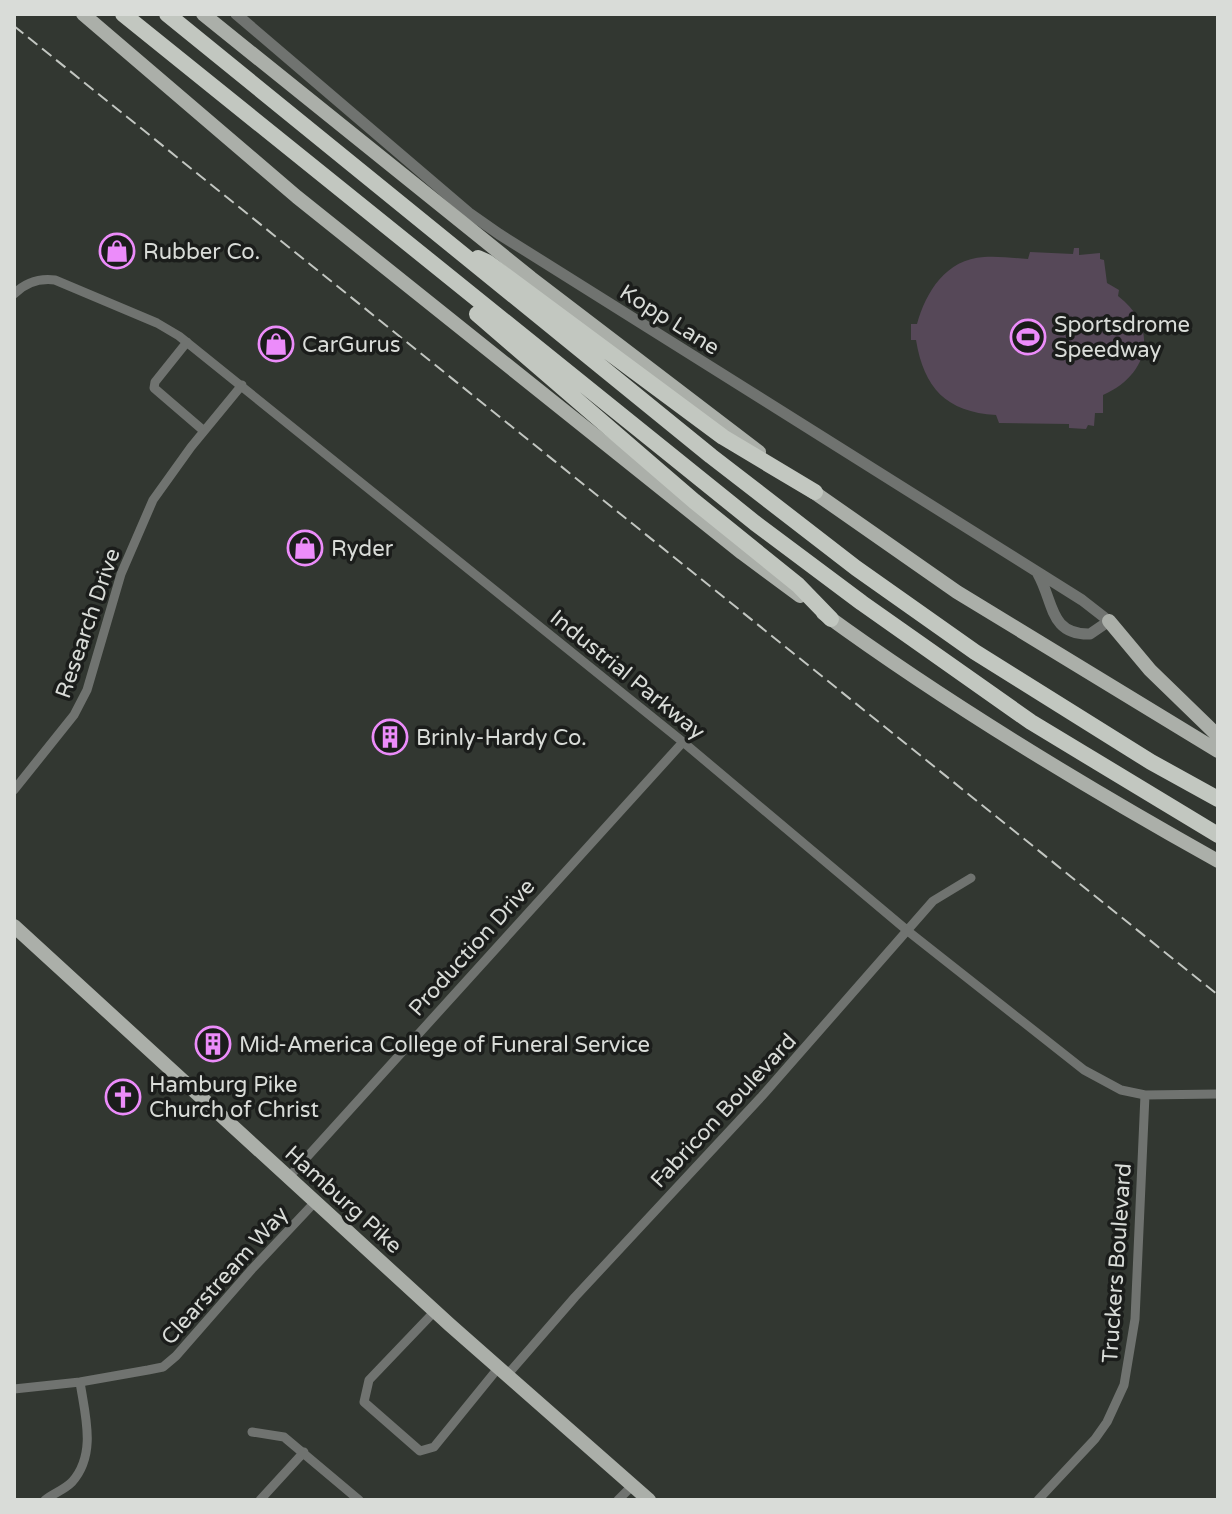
<svg xmlns="http://www.w3.org/2000/svg" width="1232" height="1514" font-family="'Varela Round',sans-serif">
<style>
.pitch{fill:#564858}
.lines{fill:none;stroke-linecap:round;stroke-linejoin:round}
.minor{stroke:#707370;stroke-width:9}
.tertiary{stroke:#707370;stroke-width:11}
.primary{stroke:#abafa9;stroke-width:14}
.motorway{stroke:#c2c7c0;stroke-width:16}
.rail{stroke:#c2c6c1;stroke-width:2;stroke-dasharray:12 6;stroke-linecap:butt}
.labels{text-anchor:middle;stroke-width:7;stroke-linejoin:round;paint-order:stroke}
.poi-label{font-size:22px;fill:#d9dcd8;stroke:#1b1d1b;text-anchor:start}
.street-label{font-size:22px;fill:#d9dcd8;stroke:#1b1d1b}
</style>
<rect width="100%" height="100%" fill="#323731"/>
<path class="pitch" d="M1074,248H1079V255L1100,253V259L1104,260L1107,283L1119,290L1118,296C1160,328 1149,375 1103,395V413H1095L1094,426L1088,425L1086,429L1069,428V424L999,423L996,415C946,412 924,388 916,340H911V324H917C926,292 946,259 984,257C998,256 1013,258 1028,259L1030,252L1073,254Z"/>
<g class="lines">
<path class="minor" d="M14,294C26,282 39,278 55,280L157,323L179,336L683,742L909,932L1084,1070L1121,1090L1145,1095L1218,1094
M187,342L155,382L154,388L204,431
M14,790L74,715L87,690L121,574L153,500L191,447L242,385
M288,1178L683,742
M435,1311L369,1380L364,1402L420,1451L434,1447L499,1367
M508,1374L575,1297L762,1096L933,901L971,878
M14,1389L80,1382L148,1370L163,1367L176,1356L252,1269L315,1202
M252,1432L284,1437L359,1500
M45,1500C54,1493 64,1490 72,1482C97,1454 85,1415 80,1382
M260,1500L304,1452
M618,1500L633,1485
M1038,1500L1095,1439L1107,1422L1124,1385L1135,1319L1145,1095"/>
<path class="tertiary" d="M236,14L469,213L499,234L1082,600L1109,621L1090,634C1049,635 1054,602 1038,574"/>
<path class="primary" d="M83,14L297,197L742,553L800,596
M203,14L531,278L759,452
M808,488L957,592L1218,751
M823,613C949,705 1082,785 1218,861
M1109,621L1150,670L1218,736
M14,926L450,1325L649,1500"/>
<path class="motorway" d="M123,14L755,523L862,603L1031,722L1218,835
M167,14L711,456L856,568L975,652L1151,762L1218,799
M478,258L487,262L723,437L815,492
M477,314L694,501L798,585L831,619"/>
<path class="rail" d="M14,26L1218,995"/>
</g>
<defs>
<g id="shop-ring" transform="scale(1.8)"><circle r="9.5" fill="#1b1d1b" stroke="#ec8cfa" stroke-width="1.5"/><path d="M-5-2.5h2.3a2.7 3.5 0 0 1 5.4 0H5L5.5 6h-11ZM-1.5-2.5h3a1.5 2.3 0 0 0-3 0Z" fill="#ec8cfa"/></g>
<g id="stadium-ring" transform="scale(1.8)"><circle r="9.5" fill="#1b1d1b" stroke="#ec8cfa" stroke-width="1.5"/><path d="M0-5a6.5 5 0 1 0 0 10a6.5 5 0 1 0 0-10ZM-3.5-1.8h7v3.6h-7Z" fill="#ec8cfa"/></g>
<g id="building-ring" transform="scale(1.8)"><circle r="9.5" fill="#1b1d1b" stroke="#ec8cfa" stroke-width="1.5"/><path d="M-4-6H4V6H1V3H-1V6H-4ZM-2.5-4.3h1.7v1.8h-1.7ZM.8-4.3h1.7v1.8H.8ZM-2.5-1h1.7V.8h-1.7ZM.8-1h1.7V.8H.8Z" fill="#ec8cfa"/></g>
<g id="church-ring" transform="scale(1.8)"><circle r="9.5" fill="#1b1d1b" stroke="#ec8cfa" stroke-width="1.5"/><path d="M-1.2-6h2.4v3.5h3.3v2.4h-3.3V6h-2.4V-.1h-3.3v-2.4h3.3Z" fill="#ec8cfa"/></g>
</defs>
<g fill-rule="evenodd">
<use href="#shop-ring" x="117" y="251"/>
<use href="#stadium-ring" x="1028" y="337"/>
<use href="#shop-ring" x="276" y="344"/>
<use href="#shop-ring" x="305" y="548"/>
<use href="#building-ring" x="390" y="737"/>
<use href="#building-ring" x="213" y="1044"/>
<use href="#church-ring" x="123" y="1097"/>
</g>
<g class="labels">
<g class="poi-label">
<text x="143" y="259">Rubber Co.</text>
<text x="1054" y="332">Sportsdrome<tspan x="1054" dy="25">Speedway</tspan></text>
<text x="302" y="352">CarGurus</text>
<text x="331" y="556">Ryder</text>
<text x="416" y="745">Brinly-Hardy Co.</text>
<text x="239" y="1052">Mid-America College of Funeral Service</text>
<text x="149" y="1092">Hamburg Pike<tspan x="149" dy="25">Church of Christ</tspan></text>
</g>
<g class="street-label">
<text transform="translate(670 319) rotate(32)" y="8">Kopp Lane</text>
<text transform="translate(87 623) rotate(-71)" y="8">Research Drive</text>
<text transform="translate(628 674) rotate(39)" y="8">Industrial Parkway</text>
<text transform="translate(471 947) rotate(-48)" y="8">Production Drive</text>
<text transform="translate(723 1110) rotate(-47)" y="8">Fabricon Boulevard</text>
<text transform="translate(344 1199) rotate(42)" y="8">Hamburg Pike</text>
<text transform="translate(1116 1263) rotate(-86)" y="8">Truckers Boulevard</text>
<text transform="translate(224 1275) rotate(-48)" y="8">Clearstream Way</text>
</g>
</g>
<rect width="1232" height="1514" fill="none" stroke="#d9dcd8" stroke-width="32"/>
</svg>
